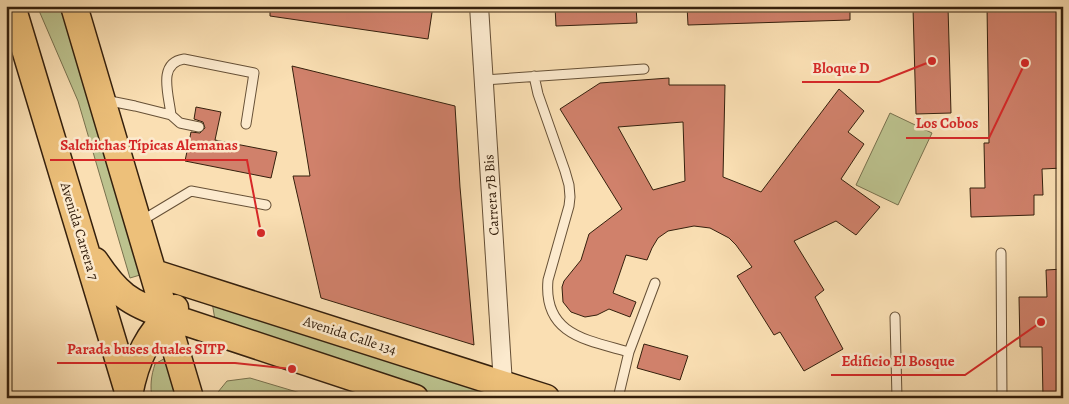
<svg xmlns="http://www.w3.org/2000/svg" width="1069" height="404" font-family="Alegreya,serif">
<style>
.green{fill:#bcc28e;stroke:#78714e}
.building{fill:#d0816b;stroke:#35200d;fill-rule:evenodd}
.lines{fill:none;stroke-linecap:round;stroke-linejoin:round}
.service-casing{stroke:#665036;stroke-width:11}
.minor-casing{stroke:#665036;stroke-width:20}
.primary-casing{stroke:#35200d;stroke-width:29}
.service{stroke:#fceace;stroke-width:9}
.minor{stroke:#fceace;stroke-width:18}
.primary{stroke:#edc07a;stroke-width:26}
.labels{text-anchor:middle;stroke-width:5;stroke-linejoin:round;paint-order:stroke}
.street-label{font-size:14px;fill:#35200d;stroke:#fceace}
.leader{fill:none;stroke:#d62828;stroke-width:2}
.callout-dot{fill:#d62828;stroke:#fceace;stroke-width:2}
.callout-label{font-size:15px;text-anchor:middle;font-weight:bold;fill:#d62828;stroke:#fceace;stroke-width:5;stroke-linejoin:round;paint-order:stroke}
</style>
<rect width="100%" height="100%" fill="#fadfb3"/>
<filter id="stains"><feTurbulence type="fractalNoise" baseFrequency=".004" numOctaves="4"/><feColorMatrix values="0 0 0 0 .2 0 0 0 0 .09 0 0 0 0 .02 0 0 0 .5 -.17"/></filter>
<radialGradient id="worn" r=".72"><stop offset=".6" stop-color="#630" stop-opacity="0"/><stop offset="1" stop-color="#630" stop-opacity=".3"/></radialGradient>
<path class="green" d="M37,6H65L140,275L130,278L78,101Z
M890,113L932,133L898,205L856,185Z
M212,302L510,398H441L215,320Z
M167,357L178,398H152C150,386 151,376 155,364Z
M250,378L317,398H218V392L227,381Z"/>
<path class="building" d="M270,6H433L428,39L270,16Z
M555,6H636L637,23L556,26Z
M687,6H850V20L688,25Z
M987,6H1063V168L1042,169L1043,195H1034V215L971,217L970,188H985L984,143H989Z
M948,7L951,113L916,114L913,8Z
M292,66L455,106L460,187L474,345L321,298L293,176H310Z
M669,78V85H725L723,177L761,192L839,89L864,111L848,132L864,144L841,179L880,207L856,235L836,221L794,241L824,290L815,297L843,349L804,371L780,332L774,335L737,276L752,267L736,245L729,238L710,228L694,226L668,231L658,238L652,248L647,260L626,255L613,293L636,302L630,317L609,309L597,315L585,317L571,312L563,302L562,287L564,281L581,260L589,234L622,209L560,109L600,83ZM683,122L685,181L653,190L618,127Z
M196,107L221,112L215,140L277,152L271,178L185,161L191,132L200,133L205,128L203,122L194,119Z
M1063,269V398H1043L1042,347H1020L1019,297H1047L1046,270Z
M644,344L688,356L680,380L637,368Z"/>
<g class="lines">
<g class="service-casing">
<path id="service" d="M534,76L538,94L565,171L569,185L570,197L569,206L548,280C543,335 587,340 629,352
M484,80L644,69
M105,100L135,106L171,115L180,123L199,127
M171,115C169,95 157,63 184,59L254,73L246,124
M141,221L191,191L266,205
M1001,253L1002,398
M895,317L897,398
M618,398L629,352L655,283"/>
</g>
<g class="minor-casing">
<path id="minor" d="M479,6L503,384"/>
</g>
<g class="primary-casing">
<path id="primary" d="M12,6L130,398
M74,6L190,398
M95,261C117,294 129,303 167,316L415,398
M154,273L546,398
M129,395C136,358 148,334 175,308"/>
</g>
<use href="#service" class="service"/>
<use href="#minor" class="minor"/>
<use href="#primary" class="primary"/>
</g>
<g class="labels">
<g class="street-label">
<text transform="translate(491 195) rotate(-94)" y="5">Carrera 7B Bis</text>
<text transform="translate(80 231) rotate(73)" y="5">Avenida Carrera 7</text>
<text transform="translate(350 335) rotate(18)" y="5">Avenida Calle 134</text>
</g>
</g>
<path class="leader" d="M932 61L879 82H802M1025 63L989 138H906M261 233L247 160H50M292 369L235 363H57M1041 322L965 375H831"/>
<g class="callout-dot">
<circle cx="932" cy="61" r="5"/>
<circle cx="1025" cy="63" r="5"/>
<circle cx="261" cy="233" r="5"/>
<circle cx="292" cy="369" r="5"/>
<circle cx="1041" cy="322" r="5"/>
</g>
<g class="callout-label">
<text x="841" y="73">Bloque D</text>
<text x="947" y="128">Los Cobos</text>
<text x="149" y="150">Salchichas Típicas Alemanas</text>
<text x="146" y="354">Parada buses duales SITP</text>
<text x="898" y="366">Edificio El Bosque</text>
</g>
<rect width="1069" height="404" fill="none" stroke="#fadfb3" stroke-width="25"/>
<rect x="8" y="8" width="1054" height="389" fill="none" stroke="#35200d" stroke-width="2.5"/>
<rect x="12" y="12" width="1044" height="379" fill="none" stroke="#35200d"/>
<rect width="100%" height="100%" filter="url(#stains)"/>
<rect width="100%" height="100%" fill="url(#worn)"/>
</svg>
